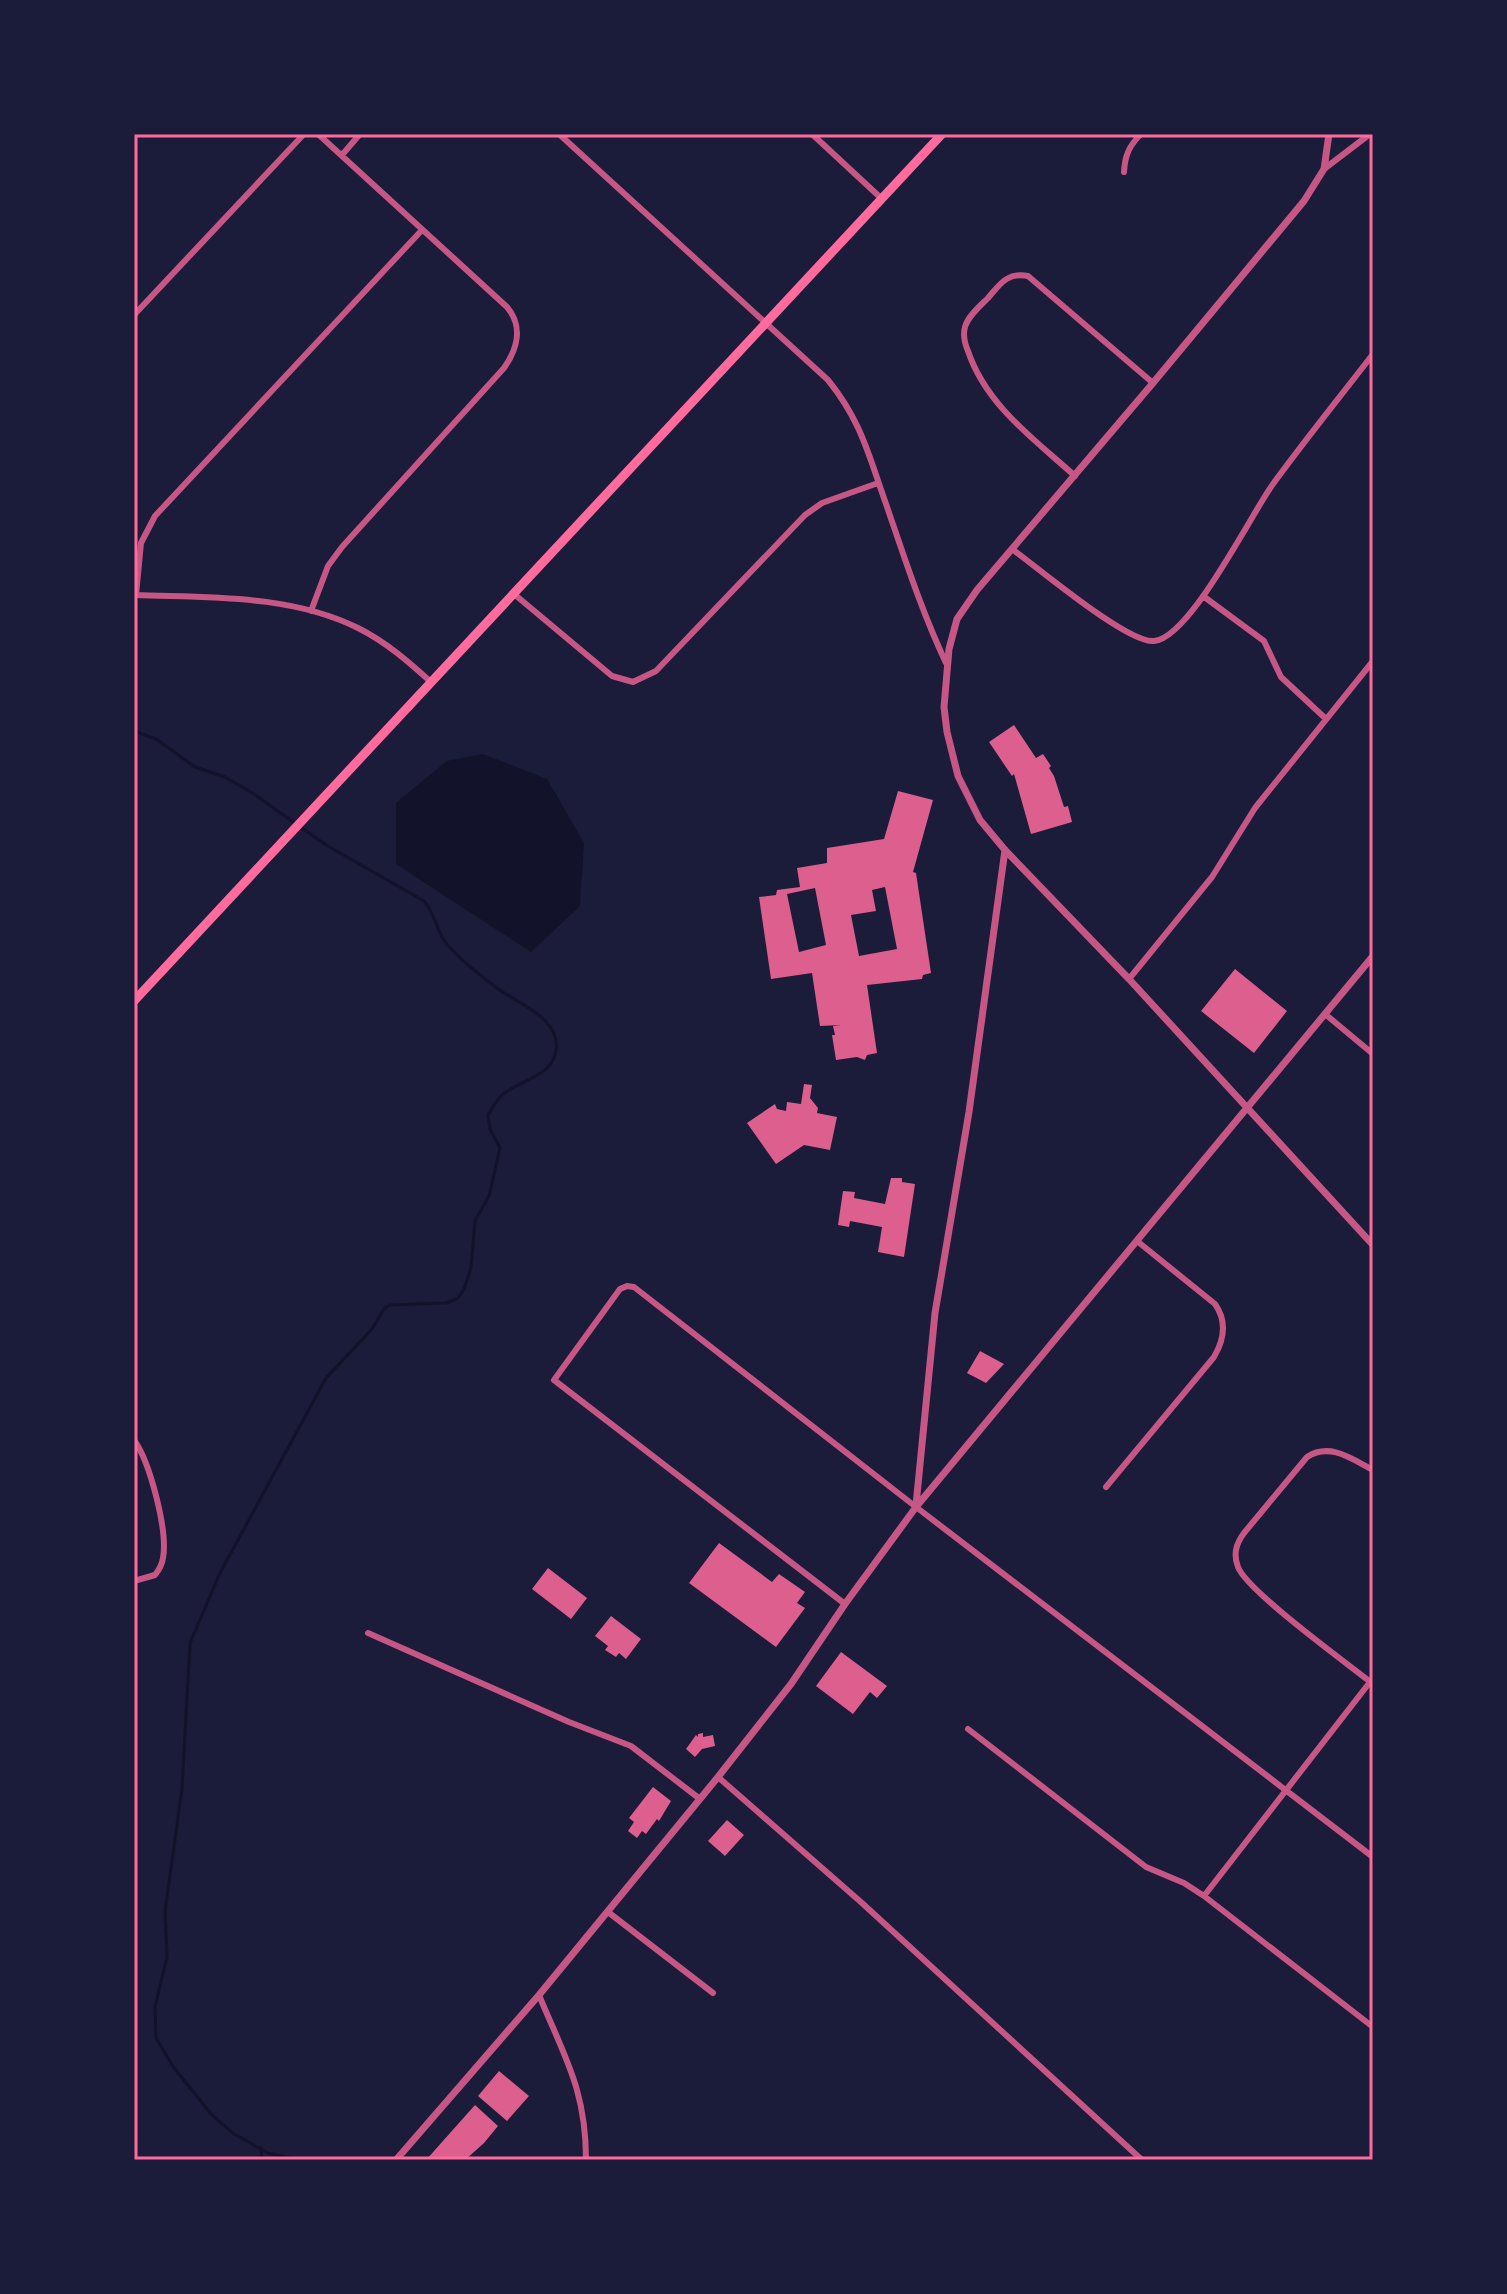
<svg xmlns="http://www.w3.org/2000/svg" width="1507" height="2294" font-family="Ubuntu,sans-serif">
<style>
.water{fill:#12122b}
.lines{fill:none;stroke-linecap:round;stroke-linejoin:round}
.stream{stroke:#12122b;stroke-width:3}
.building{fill:#dd5f8e;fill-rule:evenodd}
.minor{stroke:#c65784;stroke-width:6}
.tertiary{stroke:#c65784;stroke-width:7}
.primary{stroke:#ff6b9d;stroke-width:9}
.neatline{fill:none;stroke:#ff6b9d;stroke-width:3}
</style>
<rect width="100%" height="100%" fill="#1b1b3a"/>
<path class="water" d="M483,754L547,779L584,843L580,906L531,952L396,864V803L447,761Z"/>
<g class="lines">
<path class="stream" d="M134,731L156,739L195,767L225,777L251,792L326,845L424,901C436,914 436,934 451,949C465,963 482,977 498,989C519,1004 565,1020 555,1055C549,1077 518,1081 502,1095C496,1101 492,1108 488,1115L490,1129L500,1148L489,1196L475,1221L471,1268L464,1289L458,1298L446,1303L390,1305L384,1309L372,1329L326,1378L220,1573L190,1643L182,1789L165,1911L167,1957L155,2007L156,2038L174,2068L212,2115L234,2134L268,2153L299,2160
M261,2148L262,2160"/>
</g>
<path class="building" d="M1014,725L1036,758L1043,754L1051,766L1049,768L1054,776L1064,807L1068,806L1072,822L1031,834L1014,774L1012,776L989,742Z
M898,791L933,800L913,872L916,873L931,973L923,975L922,979L867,985L877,1053L867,1055L865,1060L857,1057L836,1060L832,1035H835L833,1026L841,1025L820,1026L812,973L771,979L759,897L776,895L777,890L800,887L797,868L827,863V848L884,839ZM885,887L897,949L859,956L851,915L876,911L872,890ZM815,888L826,945L799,952L787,894Z
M1235,969L1287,1011L1254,1053L1201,1011Z
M804,1084L812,1085L810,1098L818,1108L817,1113L837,1117L830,1150L804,1145L776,1164L747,1123L775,1104L777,1109L786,1111L787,1102L801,1104Z
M891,1178H902V1182L915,1184L904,1257L878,1252L882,1227L850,1221L849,1227L838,1225L843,1191L855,1192L854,1198L885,1204Z
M980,1351L1004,1364L986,1383L967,1373Z
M719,1543L772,1582L779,1574L805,1592L797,1603L805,1608L776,1647L689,1583Z
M548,1568L587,1598L571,1619L532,1589Z
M611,1616L641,1639L626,1659L619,1653L616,1657L605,1650L608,1646L595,1636Z
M841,1652L887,1686L877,1698L870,1692L853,1714L816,1686Z
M703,1733V1737L713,1735L715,1746L702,1749L695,1757L686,1749L696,1735L698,1737V1734Z
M653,1787L671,1801L659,1821L657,1819L646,1834L642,1831L637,1838L628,1831L634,1822L629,1818Z
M727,1820L744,1835L725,1856L708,1841Z
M499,2071L529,2096L507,2121L478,2096Z
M475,2105L498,2126L484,2143L465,2160H426Z"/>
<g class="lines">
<path class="minor" d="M559,134L828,380C861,421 868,453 885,501C904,556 921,610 946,663
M812,134L882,199
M342,155L360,134
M1324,169L1370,134
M1124,172C1125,155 1129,146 1141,134
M134,315L304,134
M1075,476C1034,439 986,405 968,351C965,344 963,334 965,327C968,316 980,306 988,298C1000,284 1007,272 1028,276L1153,383
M1012,549C1037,567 1128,644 1154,641C1190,638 1250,516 1273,484C1305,440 1340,397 1373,354
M514,594L612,676L633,682L656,671L805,515L822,503L878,483
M135,595C210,598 289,594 358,628C386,642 409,662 432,683
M136,595L141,543L155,516L422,230
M1203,596L1264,641L1281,677L1325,718
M311,611L328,566L342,547L504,368C518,348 523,326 507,307L318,134
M1129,979L1212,877L1255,808L1373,661
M1325,1014L1373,1054
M134,1440C150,1462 168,1531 163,1558C162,1565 159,1570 155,1575L134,1581
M1373,1470C1352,1459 1330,1442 1307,1457L1244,1533C1236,1544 1233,1554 1238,1567C1247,1591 1348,1664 1373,1684
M1106,1487L1214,1357C1224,1340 1227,1321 1215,1304L1137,1241
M845,1604L554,1380L620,1289L627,1286L634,1287L916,1507L1373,1857
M368,1633L569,1722L631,1746L700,1799
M968,1729L1146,1867L1184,1883L1204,1896L1373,2027
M718,1777L862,1903L1142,2160
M1204,1896L1370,1682
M608,1912L713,1993
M539,1995C565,2058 586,2090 586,2160"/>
<path class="tertiary" d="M1329,134L1324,169L1304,201L1153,383L977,590L957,619L949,649L944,707L947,732L958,776L980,820L1005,850L1129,979L1373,1245
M916,1505L935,1313L969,1112L1005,850
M396,2160L539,1995L718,1777L791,1684L845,1604L916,1507L1373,956"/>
<path class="primary" d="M134,1001L942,134"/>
</g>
<rect width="1507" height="2294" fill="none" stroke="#1b1b3a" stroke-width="272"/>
<rect x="136" y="136" width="1235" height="2022" class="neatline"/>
</svg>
